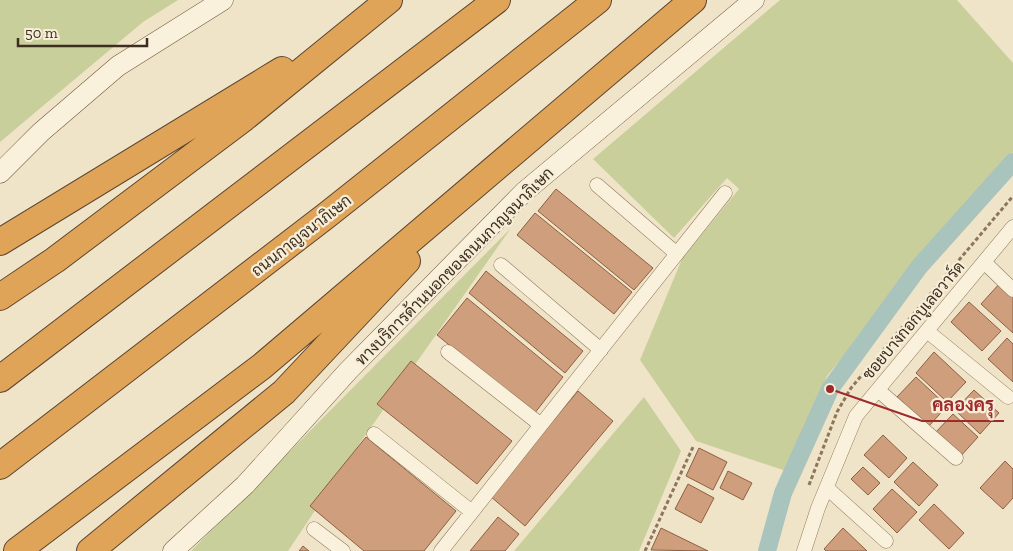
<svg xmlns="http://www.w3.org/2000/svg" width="1013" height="551" font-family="'Zilla Slab',Sarabun,serif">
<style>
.green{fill:#c9cf9b}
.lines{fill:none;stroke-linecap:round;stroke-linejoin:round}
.canal{stroke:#a9c4bc;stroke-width:18}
.building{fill:#cf9f7d;stroke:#8d5f41}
.minor-casing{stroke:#8d765c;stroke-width:15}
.secondary-casing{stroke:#6f573f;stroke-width:21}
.motorway-casing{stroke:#5b4430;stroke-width:28}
.path{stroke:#8d765c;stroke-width:3;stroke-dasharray:4 2.5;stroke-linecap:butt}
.minor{stroke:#faf1dc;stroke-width:14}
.secondary{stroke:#faf1dc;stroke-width:20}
.motorway{stroke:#e0a458;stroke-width:26}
.labels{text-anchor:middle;stroke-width:4.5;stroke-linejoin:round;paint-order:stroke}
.street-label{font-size:16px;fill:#3d2e20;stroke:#f7eed8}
.leader{fill:none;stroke:#9e2a2b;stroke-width:2}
.callout-dot{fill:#9e2a2b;stroke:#f7eed8;stroke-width:2}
.callout-label{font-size:18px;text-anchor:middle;font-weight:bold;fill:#9e2a2b;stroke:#f7eed8;stroke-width:4.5;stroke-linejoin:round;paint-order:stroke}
</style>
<rect width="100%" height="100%" fill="#f0e4c8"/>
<path class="green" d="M0,0H178L143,22L0,142Z
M780,0H957L1013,63V152L827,376L786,471L696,441L640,360L682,259L739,189L727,178L674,238L593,159Z
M511,228L360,443L288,551H191Z
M644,397L681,451L639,551H514Z"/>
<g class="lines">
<path class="canal" d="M767,551L783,493L830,389L919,267L1013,162"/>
</g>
<path class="building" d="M556,189L653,268L634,290L538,211Z
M535,213L632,292L614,314L517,235Z
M486,271L583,351L565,373L469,293Z
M1000,283L1013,296V333L981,304Z
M467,298L563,377L534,414L437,335Z
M969,302L1001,331L982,351L951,322Z
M1007,338L1013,344V382L988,359Z
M934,352L966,382L947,402L916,373Z
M411,361L512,441L477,484L377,404Z
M916,377L947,406L929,426L897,397Z
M974,390L999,413L980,434L955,410Z
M578,391L613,421L525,526L490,496Z
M953,414L978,437L959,458L934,434Z
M883,435L907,458L889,478L864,455Z
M366,437L456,511L424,551H364L310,506Z
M699,448L727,462L713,490L686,476Z
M1005,461L1013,469V498L1003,509L980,488Z
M913,462L938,485L919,506L894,482Z
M863,467L880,483L868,495L851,479Z
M728,471L752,483L743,500L720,488Z
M688,484L714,498L701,523L675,509Z
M892,489L917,512L897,533L873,509Z
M934,504L964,533L949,549L919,520Z
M498,517L519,534L505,551H470Z
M661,528L708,551L651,550Z
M843,528L867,551H826L824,549Z
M303,546L309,551H299Z"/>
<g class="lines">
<g class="minor-casing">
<path id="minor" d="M597,185L677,254
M984,262L1013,290
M501,265L601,350
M927,331L1008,397
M448,352L541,425
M878,390L956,458
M374,434L472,512
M827,488L886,541
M314,529L343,551
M441,551L725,193
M804,551L818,508L856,416L1013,227"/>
</g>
<g class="secondary-casing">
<path id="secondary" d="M0,173L41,132L118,66L223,0
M173,551L245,485L348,371L524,192L754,0"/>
</g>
<g class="motorway-casing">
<path id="motorway" d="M0,242L282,70
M0,297L55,260L244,118L389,0
M0,379L497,0
M0,466L327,215L598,0
M17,551L261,367L693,0
M90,551L284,392L407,261"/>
</g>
<path class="path" d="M809,485L837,412L851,388L1013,196
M645,551L693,447"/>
<use href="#minor" class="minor"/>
<use href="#secondary" class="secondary"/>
<use href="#motorway" class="motorway"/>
</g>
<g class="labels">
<g class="street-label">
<text transform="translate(301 235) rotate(-38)" y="6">ถนนกาญจนาภิเษก</text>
<text transform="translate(454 266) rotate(-45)" y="6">ทางบริการด้านนอกของถนนกาญจนาภิเษก</text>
<text transform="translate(913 320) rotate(-50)" y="6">ซอยบางกอกบูเลอวาร์ด</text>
</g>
</g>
<path class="leader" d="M830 389L922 421H1004"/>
<circle class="callout-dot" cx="830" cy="389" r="5"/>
<g class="callout-label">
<text x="963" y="411">คลองครุ</text>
</g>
<path d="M18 38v8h129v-8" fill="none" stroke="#3d2e20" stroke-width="2.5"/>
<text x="25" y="38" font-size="15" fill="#3d2e20" stroke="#f7eed8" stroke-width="4" paint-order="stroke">50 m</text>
</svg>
